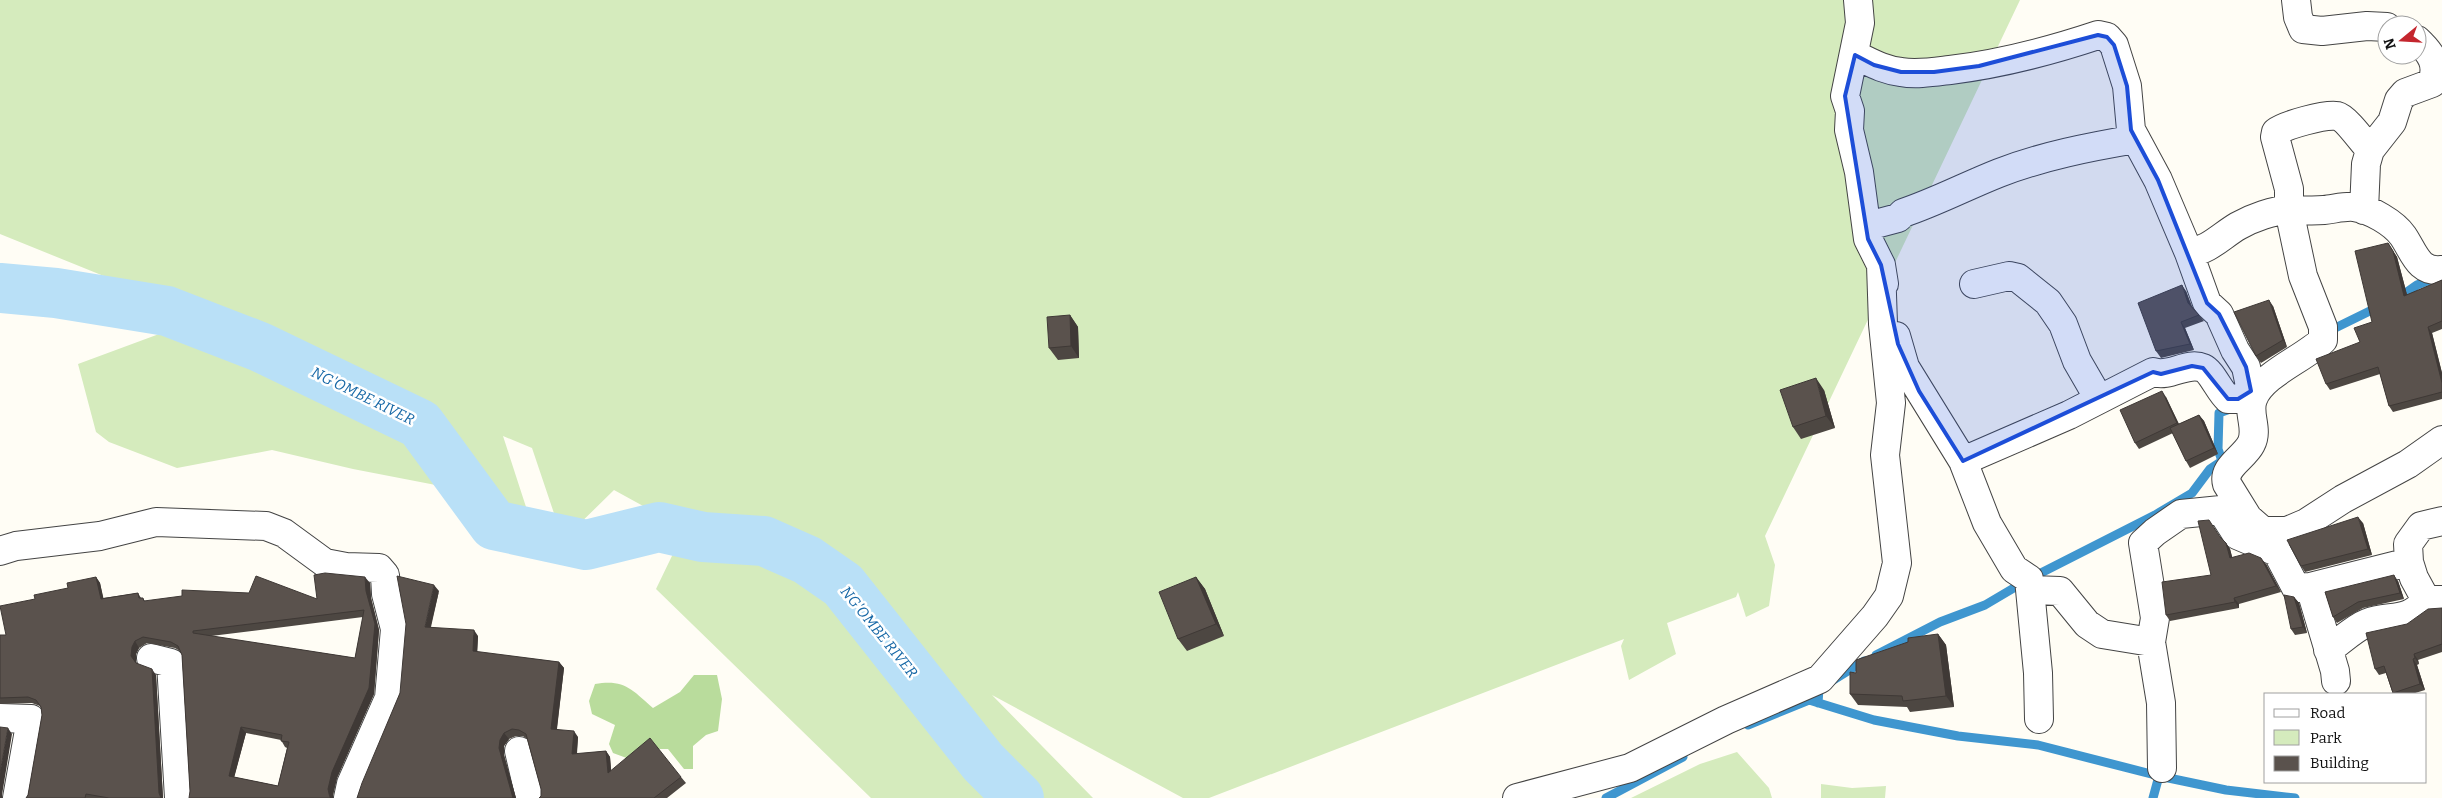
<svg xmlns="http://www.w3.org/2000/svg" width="2442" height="798" font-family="Bitter,serif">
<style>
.green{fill:#d5ebbd}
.forest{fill:#b9dc9c}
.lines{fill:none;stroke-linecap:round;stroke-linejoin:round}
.stream{stroke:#3f96cf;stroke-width:9}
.river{stroke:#b9e0f7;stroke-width:50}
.minor-casing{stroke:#444;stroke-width:30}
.minor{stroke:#fff;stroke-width:28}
.wall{fill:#4d4742;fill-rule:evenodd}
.shaded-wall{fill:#3f3936}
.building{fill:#5a524d;stroke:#3f3936;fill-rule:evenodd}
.marked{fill:#1d4ed8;fill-opacity:0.2;stroke:#1d4ed8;stroke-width:4;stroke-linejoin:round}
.labels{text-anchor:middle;stroke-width:5;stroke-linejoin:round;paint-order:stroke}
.water-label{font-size:15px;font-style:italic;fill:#1768a6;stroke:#fff}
</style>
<rect width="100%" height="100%" fill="#fffdf5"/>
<path class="green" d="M0,0H2020L1765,536L1775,565L1769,606L1746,617L1738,592L1736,597L1667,623L1676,654L1629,680L1621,646L1624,639L1209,798H1183L992,695L1093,798H871L656,589L685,529L614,490L563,540L532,448L503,436L539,547L446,487L353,469L272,450L177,468L109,442L96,432L78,364L205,317L0,234Z
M1737,752L1769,788L1772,798H1631L1700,764Z
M1821,784L1852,788L1886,786L1885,798H1821Z"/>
<path class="forest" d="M694,675H717L722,699L718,731L706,735L693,746V769H684L668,749H658L632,760L613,753L609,744L615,725L592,714L589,701L595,684C625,679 632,690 653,708L680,692Z"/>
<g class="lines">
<path class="stream" d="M2397,299L2417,285L2435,278
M2327,332L2380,306
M1876,655L1940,622L1985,605L2029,579L2155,515L2192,493L2210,469L2222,461L2218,449L2219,413L2233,408
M1818,703L1819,689L1864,661
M1748,725L1809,700L1874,720L1958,736L2038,745L2159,776L2226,790L2295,798
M1606,798L1683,757
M2153,798L2159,776"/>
<path class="river" d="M0,288L56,293L167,311L260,347L420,424L494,525L586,545L659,527L703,537L764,541L807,560L843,585L983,762L1019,798"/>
<g class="minor-casing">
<path id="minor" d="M1858,0L1860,23L1845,96L1850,111L1849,130L1859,172L1868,239L1881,265L1884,284
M2296,0L2298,17L2303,29L2322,31L2367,26L2387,27
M1855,55C1870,62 1883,70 1901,72C1916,75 1934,72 1950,70C2000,64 2050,51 2098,35L2107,37L2114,45L2127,86L2131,130L2158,180L2189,253L2207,303L2219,314L2235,350L2246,367L2251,391L2238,399H2228C2219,391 2212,372 2203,368C2187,361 2170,378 2153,372L2069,415L1963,461
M2370,150C2363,142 2346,118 2337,116C2325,114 2285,125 2276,132L2275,137L2289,189V210L2303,276L2323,327V340C2304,359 2262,374 2253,399C2247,414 2259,429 2251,444C2244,458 2222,467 2227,484L2248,518L2263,531H2287L2306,523L2343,499L2408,464L2442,440
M2364,210L2366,164L2370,150L2392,122L2399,100L2405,93L2432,83C2439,64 2431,53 2417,40
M1868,226L1898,218L1903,213C1936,202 1966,186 1999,173C2043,156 2089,147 2136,139
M2189,253C2209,250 2221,236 2238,226C2252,218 2274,210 2289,210C2301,210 2312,211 2324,210C2334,209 2345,206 2354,207C2370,209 2394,223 2403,236C2414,252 2418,273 2442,270
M1974,284L2009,276L2018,278L2048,302L2063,324L2077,361L2099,399
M1896,336L1905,367L1963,461L1987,523L2014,569L2029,579L2038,673L2039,719
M0,551L16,546L100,536L156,522L266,526L284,533L325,563L346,567L379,568L385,575L386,594L395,629L389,698L351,784L348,798
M2310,587L2409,562
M2031,590L2060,591L2087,624L2102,634L2151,642
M2426,600L2414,578L2409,562L2408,544L2421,526L2442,521
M2328,650C2340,642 2354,628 2367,623C2391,614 2407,624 2426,600H2442
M151,658L171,663L179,798
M0,718L31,719L17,798
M519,751L530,798
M2162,768L2161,703L2151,642L2155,618L2143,543L2155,532L2181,514L2221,510L2237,535L2277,552L2296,588L2310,587L2335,671L2336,681
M1517,798L1630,768L1726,720L1820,679L1875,616L1889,596L1897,563L1885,455L1891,403L1883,324L1881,265"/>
</g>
<use href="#minor" class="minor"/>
</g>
<path class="wall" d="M2388,243L2397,257L2407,295L2442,280V329L2432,333L2442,373V399L2393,412L2389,406L2380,374L2330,390L2326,384L2360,342L2372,322Z
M2186,291L2192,306L2204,321L2185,328L2194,350L2161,358L2156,351Z
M2273,306L2287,347L2261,363L2256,356Z
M1070,315L1078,327L1079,358L1058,360L1049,348Z
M1824,390L1835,428L1801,439L1793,427Z
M2166,397L2179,424L2199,415L2204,421L2218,454L2190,468L2186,461L2173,433L2139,449L2135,443Z
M2363,523L2372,555L2305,572L2301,566Z
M2220,538L2226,543L2230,549L2232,557L2266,564L2281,592L2239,604V608L2170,621L2166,615L2211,575Z
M96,577L100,583L103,598L138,593L141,598L145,601L317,599L370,583L371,598L379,630L374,694L337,778L333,795L190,791L182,655L180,651L175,648L147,643L139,648L136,654V662L137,664L156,675L163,798H26L28,795L42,715L41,708L40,706L32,703L0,704V635H6L35,599L68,588ZM363,617L355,658L211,636ZM246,733L281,740L285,747L287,748L278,786L234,777Z
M1196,577L1205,589L1224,636L1187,651L1178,639Z
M2398,581L2404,599L2363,608L2337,623L2333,617L2325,592Z
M439,591L431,627L478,636L477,652L559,662L564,668L557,729L578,737L577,754L606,751L610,757L611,771L681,777L686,783L667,798H539L541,796V789L527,739L523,736H516L509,739L504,746V755L516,798H357L400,693Z
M2294,597L2299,603L2307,633L2295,635L2291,629Z
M2442,608V652L2418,660L2419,664L2417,665L2425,690L2412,694H2393L2386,673L2379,675L2375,669L2407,624Z
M1938,634L1946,645L1954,707L1910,712L1907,707L1858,705L1850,694L1856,673Z"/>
<path class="shaded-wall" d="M2388,243L2397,257L2409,302L2404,296Z
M2182,285L2186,291L2192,309L2188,303Z
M2269,300L2273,306L2287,347L2283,340Z
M1070,315L1078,327L1079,358L1071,346Z
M2181,322L2185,328L2194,350L2190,344Z
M2428,327L2432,333L2442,373V383Z
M1816,378L1824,390L1835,428L1826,416Z
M2162,391L2166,397L2181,429L2177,423Z
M2199,415L2204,421L2218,454L2214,448Z
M2358,517L2363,523L2372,555L2368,549Z
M2226,543L2230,549L2234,564L2230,558Z
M2261,558L2266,564L2281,592L2276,586Z
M2394,575L2398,581L2404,599L2400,593Z
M96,577L100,583L105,605L101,599Z
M365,577L370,583L371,598L379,630L374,694L337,778L333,795V798H330L328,789L332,772L369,688Z
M1196,577L1205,589L1224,636L1216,624Z
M434,585L439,591L429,633L425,627Z
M2294,597L2299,603L2307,633L2303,627Z
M2234,598L2239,604V608L2235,602Z
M474,630L478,636L477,657L473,651Z
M1938,634L1946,645L1954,707L1946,696Z
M135,641L139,648L136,654V662L141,670L131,656L132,647Z
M2414,654L2418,660L2419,664L2415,658Z
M2413,659L2417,665L2425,690L2420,684Z
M559,662L564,668L556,735L551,729Z
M152,669L156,675L163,798H161L159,793Z
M241,727L246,733L233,782L229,776Z
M8,728L12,734L2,795V798H0V773Z
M574,731L578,737L576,761L572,754Z
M504,733L509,739L504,746V755L516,798H513L499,748L500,740Z
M606,751L610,757L612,780L608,773Z"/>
<path class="building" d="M2388,243L2393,251L2404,296L2442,280V321L2428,327L2442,383V392L2389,406L2378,367L2326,384L2316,359L2360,342L2354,328L2372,322L2355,251Z
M2182,285L2188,303L2199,315L2181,322L2190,344L2156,351L2138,303Z
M2269,300L2283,340L2256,356L2234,312Z
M1070,315L1071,346L1049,348L1047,317Z
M1816,378L1826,416L1793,427L1780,390Z
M2162,391L2177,423L2135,443L2120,410Z
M2199,415L2214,448L2186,461L2170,428Z
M2358,517L2368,549L2301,566L2287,540Z
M2209,520L2220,537L2226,543L2230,558L2249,553L2261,558L2276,586L2234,598L2235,602L2166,615L2162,582L2211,575L2198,521Z
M325,573L365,577L366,591L375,624L369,688L332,772L328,789L330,798H189L190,791L182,655L178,646L171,642L143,637L135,641L132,647L131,656L136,663L152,669L159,793L161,798H109L86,794L85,798H26L28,795L42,715L41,707L36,700L28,697L0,698V635H6L0,606L35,599L34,595L68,588L67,583L96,577L101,599L138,593L139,598H143L144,601L182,596V590L249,593L256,576L317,599L314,575ZM364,610L355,658L193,633V631ZM241,727L282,735L281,741L289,742L278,786L229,776Z
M2394,575L2400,593L2358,602L2333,617L2325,592Z
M397,576L434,585L425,627L474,630L473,651L559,662L551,729L574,731L572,754L606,751L608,773L650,738L681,777L654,798H539L541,796V789L526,734L519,730L512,729L504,733L500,740L499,748L513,798H357L362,783L400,693L406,624Z
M1196,577L1216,624L1178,639L1159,592Z
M2284,595L2294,597L2303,627L2291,629Z
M2442,608V644L2414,654L2415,658L2413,659L2420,684L2393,693L2384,666L2375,669L2366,633L2407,624L2428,609Z
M1938,634L1946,696L1903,701L1902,696L1850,694V672L1856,673V660L1908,642V638Z
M0,727L8,728L0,773Z"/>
<path class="marked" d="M2098,35L2107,37L2114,45L2127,86L2131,130L2158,180L2207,303L2219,314L2246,367L2251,391L2238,399H2228L2203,368L2192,366L2161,374L2153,372L1963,461L1919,391L1898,344L1881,265L1868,239L1845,96L1855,55L1874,65L1901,72H1934L1979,66Z"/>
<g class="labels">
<g class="water-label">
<text transform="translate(363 396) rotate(26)" y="5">NG'OMBE RIVER</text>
<text transform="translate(879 632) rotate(51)" y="5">NG'OMBE RIVER</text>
</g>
</g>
<rect x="2264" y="693" width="162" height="90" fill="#ffffff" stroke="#a0a0a0"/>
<rect x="2274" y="709" width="25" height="8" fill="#ffffff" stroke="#a0a0a0"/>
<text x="2310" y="718" font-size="15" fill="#111111">Road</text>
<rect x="2274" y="730" width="25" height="15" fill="#d5ebbd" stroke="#a0a0a0"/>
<text x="2310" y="743" font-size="15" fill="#111111">Park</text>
<rect x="2274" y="756" width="25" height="15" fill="#5a524d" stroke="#a0a0a0"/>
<text x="2310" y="768" font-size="15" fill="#111111">Building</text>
<g transform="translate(2402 40) rotate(252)"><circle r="24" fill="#ffffff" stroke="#a0a0a0"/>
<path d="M0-4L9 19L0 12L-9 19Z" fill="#c4262e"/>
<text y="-8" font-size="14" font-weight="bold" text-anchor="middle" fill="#111111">N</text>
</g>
</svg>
